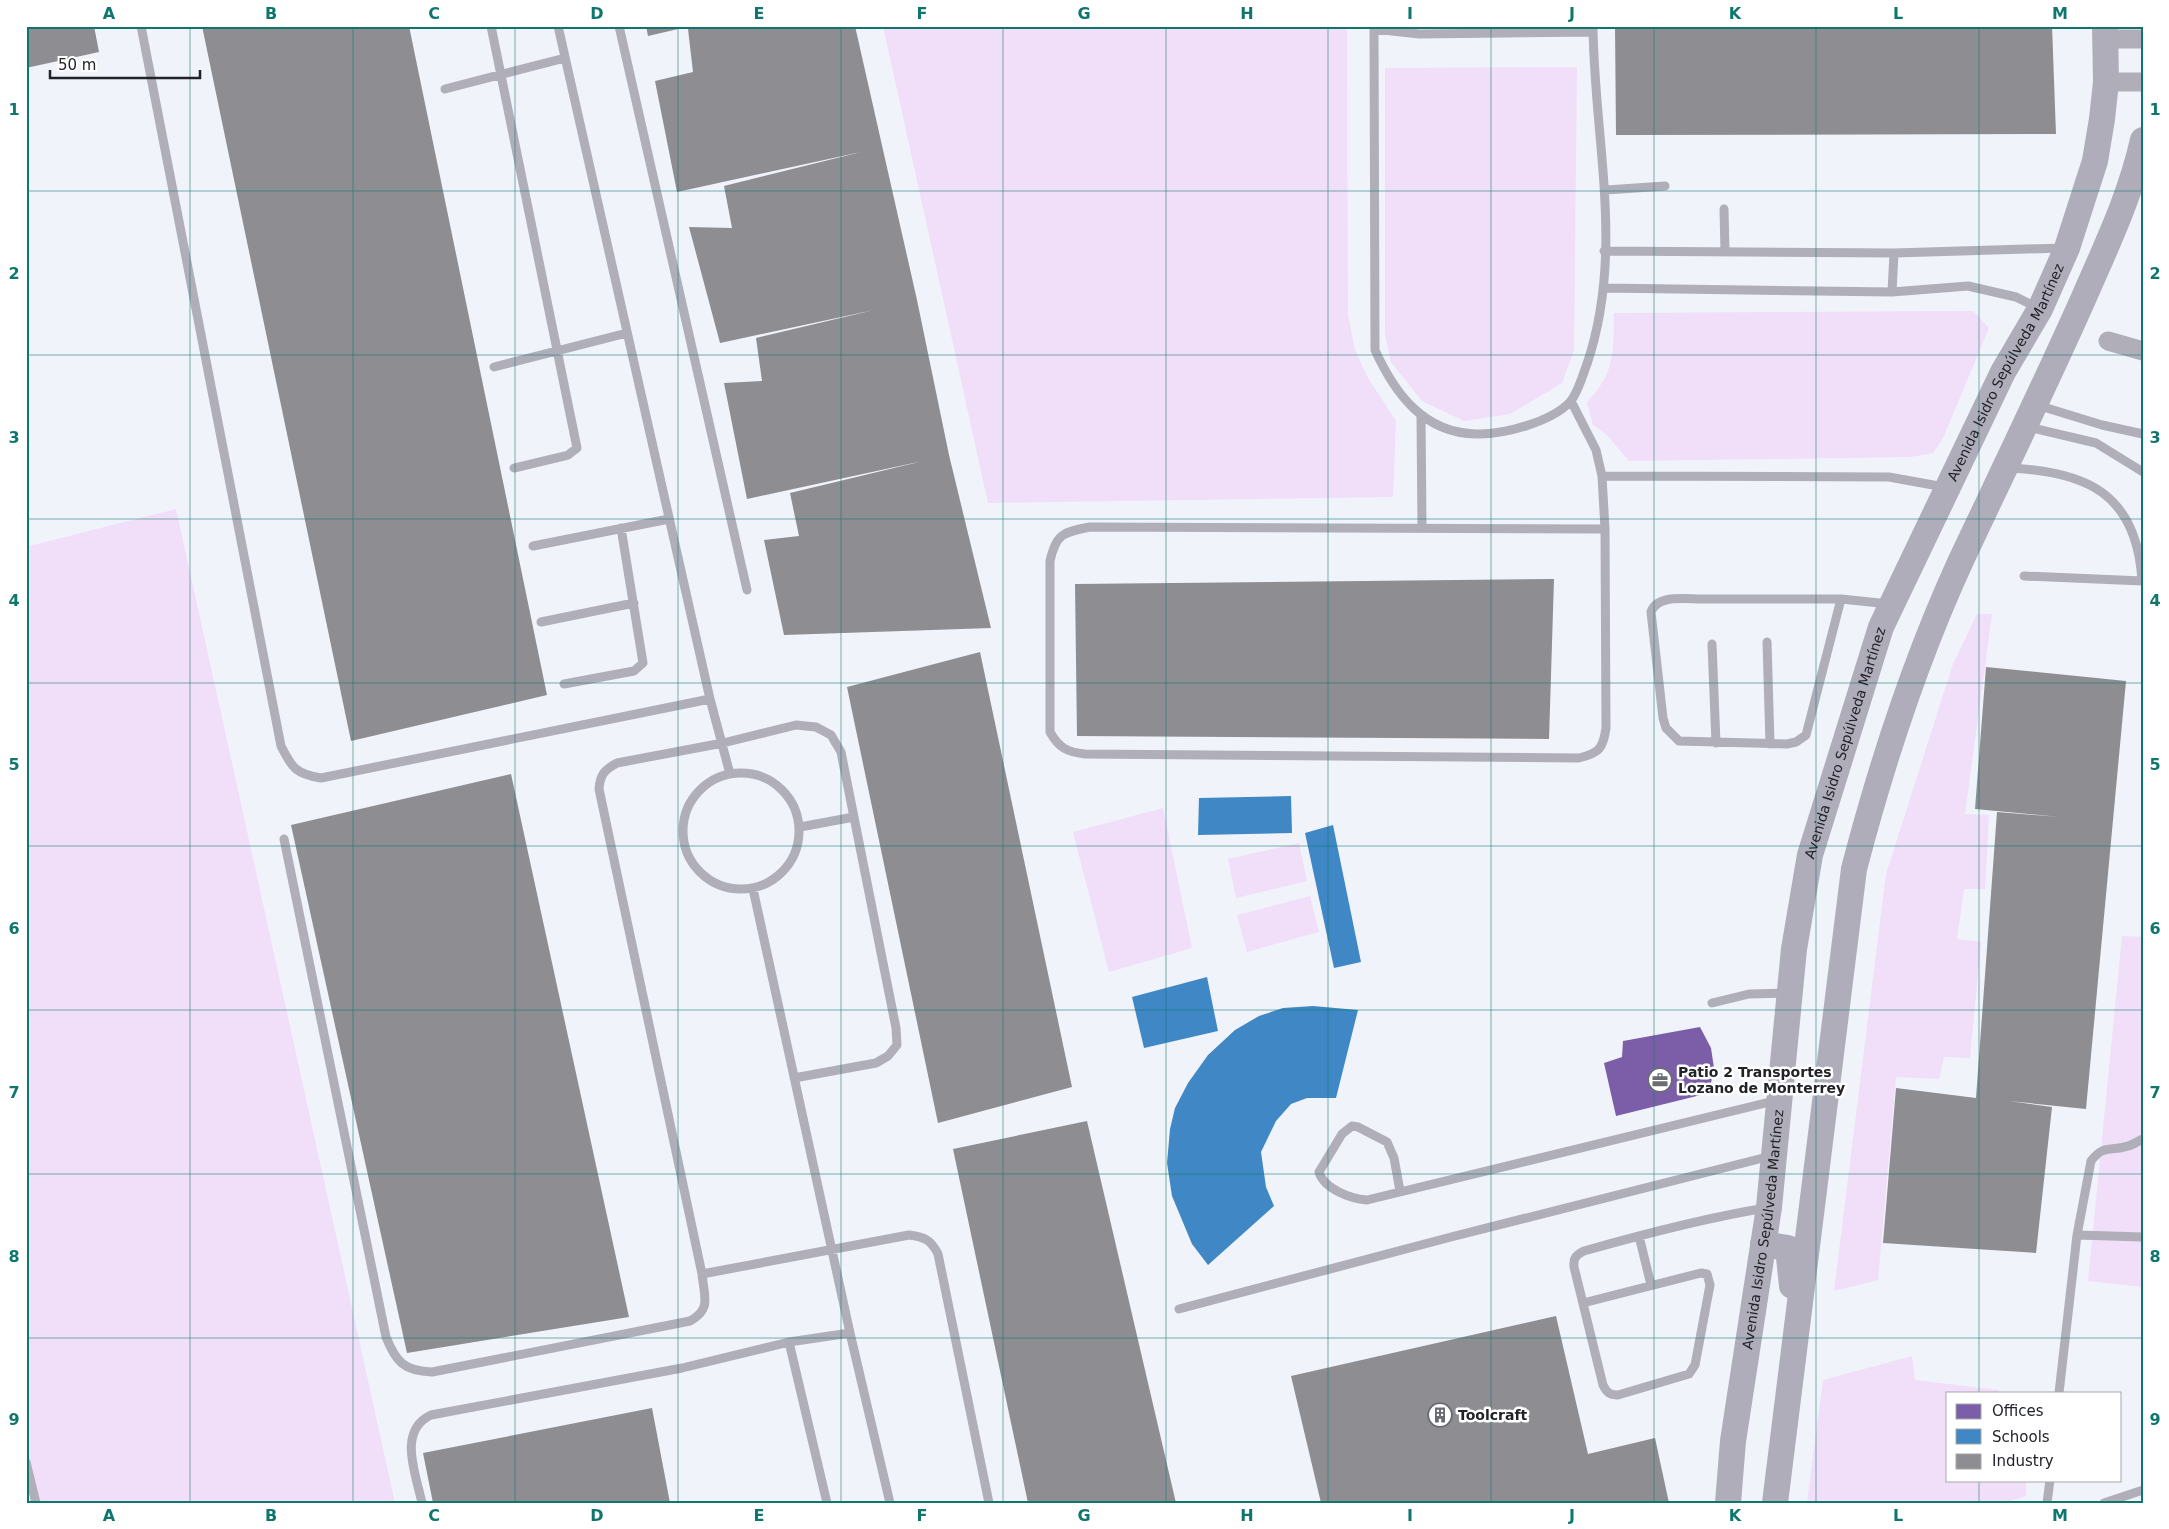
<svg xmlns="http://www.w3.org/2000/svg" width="2169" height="1529" font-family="'DejaVu Sans',sans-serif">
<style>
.green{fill:#f1def9}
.offices{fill:#7b5ea7}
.schools{fill:#3f88c5}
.industry{fill:#8d8d92}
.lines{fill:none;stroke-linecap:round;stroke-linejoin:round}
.lane{stroke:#afaeb9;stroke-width:9}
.street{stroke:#afaeb9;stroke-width:19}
.secondary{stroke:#aeadb9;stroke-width:26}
.grid{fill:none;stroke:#0f766e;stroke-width:1;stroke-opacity:0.55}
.labels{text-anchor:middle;stroke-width:5;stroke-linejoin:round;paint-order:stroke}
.street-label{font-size:14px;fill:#212328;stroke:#fff}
.poi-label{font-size:14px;font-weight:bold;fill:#212328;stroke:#fff;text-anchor:start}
.neatline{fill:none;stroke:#0f766e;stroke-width:2}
.grid-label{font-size:16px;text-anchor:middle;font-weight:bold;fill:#0f766e}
</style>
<rect width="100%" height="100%" fill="#f0f3fa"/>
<path class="green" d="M883,26H1347L1348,315L1355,350L1368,378L1396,421L1393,497L988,503Z
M1577,67L1574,350L1562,383L1510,414L1464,421L1422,401L1391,362L1385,334V68Z
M1973,311L1989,328L1943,438L1933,453L1911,457L1629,461L1607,435L1593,425L1587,402C1616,372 1613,352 1614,313Z
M176,509L395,1503H26V547Z
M1977,614H1992L1965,814L1989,815L1985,889H1964L1957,939L1981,942L1970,1058L1944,1057L1939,1079L1896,1077L1878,1280L1834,1291L1886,874L1953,664Z
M1163,808L1192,948L1109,972L1073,832Z
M1299,843L1307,881L1236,898L1228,859Z
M1310,896L1319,932L1247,952L1237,915Z
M2122,936L2143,937V1287L2088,1281Z
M1912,1356L1915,1380L1999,1390V1393H1948V1480H2026V1496L2004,1503H1807L1823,1380Z"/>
<path class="offices" d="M1700,1027L1711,1048L1714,1068L1709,1093L1616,1116L1604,1063L1622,1057L1623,1041Z"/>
<path class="schools" d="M1291,796L1292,833L1198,835L1199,798Z
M1333,825L1361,962L1334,968L1305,833Z
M1207,977L1218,1031L1144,1048L1132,997Z
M1313,1006L1358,1010L1336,1098H1307L1291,1104L1276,1121L1261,1152L1266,1187L1274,1206L1208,1265L1192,1244L1172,1196L1167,1163L1170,1129L1175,1108L1188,1083L1208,1055L1235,1030L1259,1016L1283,1008Z"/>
<path class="industry" d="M26,26H94L99,52L26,68Z
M202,26H409L547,695L351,741Z
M646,26H687V27L648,36Z
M700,26H855L917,300L949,455L991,628L784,635L764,540L799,536L790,493L923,461L747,499L724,383L762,381L756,338L874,310L720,343L689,227L732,228L724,186L861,152L677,192L655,81L693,72L688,29Z
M1615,26H2052L2056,134L1616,135Z
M1554,579L1549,739L1077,736L1075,584Z
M980,652L1072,1087L938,1123L847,687Z
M1986,667L2126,681L2086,1109L2009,1101L2052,1107L2036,1253L1883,1243L1896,1088L1976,1098L1997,812L2060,817L1975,809Z
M511,774L629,1317L407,1353L291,825Z
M1087,1121L1176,1503H1028L953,1149Z
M1556,1316L1588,1454L1655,1438L1669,1503H1321L1291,1376Z
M652,1408L670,1503H433L423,1453Z"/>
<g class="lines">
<path class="lane" d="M141,26L281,746C292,768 296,774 321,778L710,699
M491,26L577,448L568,455L514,468
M558,26L710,699L730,774
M619,26L747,590
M1374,26L1375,350C1395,394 1424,433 1476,434C1503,435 1551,422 1570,402C1578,393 1583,374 1587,364C1625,251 1594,140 1593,26
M1374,29L1419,34L1593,32
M445,89L565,58
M1606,190L1665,186
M1724,209L1725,252
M1604,251L1894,253L2062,248
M1605,288L1892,292L1968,286L2016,297L2038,308
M1892,292L1894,253
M494,367L627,333
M1571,401L1596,450L1602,476L1605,529L1606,728C1603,749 1599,753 1579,758L1085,754C1067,752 1059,748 1050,732V561C1056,534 1063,532 1090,527L1605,529
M2037,405L2102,425L2143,434
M1421,415L1422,528
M2028,427L2096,443L2143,472
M2008,468C2087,471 2137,494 2142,581
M1602,476L1889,477L1944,487
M533,546L669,519
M2024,576L2143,581
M1703,599H1841L1806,735L1796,742L1787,744L1679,741L1666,728L1663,718L1651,612C1657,594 1686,599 1703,599Z
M1841,599L1889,604
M541,622L634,603
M1767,642L1770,744
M1712,644L1716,743
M564,684L634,671L643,663L621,528
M683 831a58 58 0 1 1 116 0a58 58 0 1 1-116 0Z
M800,827L854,817
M284,839L386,1337C396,1362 404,1371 432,1372L690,1321C712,1309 704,1296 702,1274
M753,889L850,1333L890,1503
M1712,1003L1749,994L1788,993
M794,1078L876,1063L888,1056L897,1045L896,1028L841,752L831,735L816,727L796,725L723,743L617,763C604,770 600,775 599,789L702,1274L909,1235C925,1237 931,1240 938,1254L989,1503
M2143,1139C2138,1141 2133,1145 2128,1146C2110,1152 2104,1144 2091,1161L2077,1235L2143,1237
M1400,1191L1394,1158L1387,1142L1358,1127L1352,1126L1342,1134L1319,1172C1324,1189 1351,1199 1367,1200L1778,1100
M1639,1236L1651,1285
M1583,1303L1701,1273L1707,1274L1710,1285L1695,1365L1689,1374L1618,1395C1610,1395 1607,1393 1603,1385L1574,1267C1573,1258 1576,1255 1584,1251C1644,1234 1704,1218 1766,1208
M1179,1309L1451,1237L1771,1156
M789,1342L827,1503
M2059,1393L2077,1235
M26,1462L36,1503
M422,1503C416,1474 397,1431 431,1415L682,1368L789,1342L850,1333
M2047,1503L2050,1480
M2104,1503L2143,1490"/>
<path class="street" d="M2106,39H2143
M2106,82H2143
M2108,341L2143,351"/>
<g class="secondary">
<path d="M1763,1244L1788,1248L1792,1286"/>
<path id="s1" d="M1728,1503L1733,1441L1769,1207L1794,949L1810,855L1881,627L2003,372L2040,309L2067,248L2095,161L2102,119L2106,82L2105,26"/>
<path d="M1775,1503L1854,869C1884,754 1921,642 1973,535C2011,455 2049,376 2085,295C2108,242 2130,197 2143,140"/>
</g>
</g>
<path class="grid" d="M190,26V1503M353,26V1503M515,26V1503M678,26V1503M841,26V1503M1003,26V1503M1166,26V1503M1328,26V1503M1491,26V1503M1654,26V1503M1816,26V1503M1979,26V1393M26,191H2143M26,355H2143M26,519H2143M26,683H2143M26,846H2143M26,1010H2143M26,1174H2143M26,1338H2143M1979,1480V1503"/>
<defs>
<g id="office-ring" transform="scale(1.25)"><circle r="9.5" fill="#fff" stroke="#696c72" stroke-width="1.5"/><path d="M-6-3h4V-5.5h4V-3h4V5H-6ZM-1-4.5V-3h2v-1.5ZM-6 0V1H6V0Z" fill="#696c72"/></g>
<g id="building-ring" transform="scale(1.25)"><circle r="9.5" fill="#fff" stroke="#696c72" stroke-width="1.5"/><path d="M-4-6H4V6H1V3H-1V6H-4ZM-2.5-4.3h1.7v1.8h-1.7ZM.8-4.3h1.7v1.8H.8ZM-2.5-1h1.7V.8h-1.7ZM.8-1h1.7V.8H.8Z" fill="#696c72"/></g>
</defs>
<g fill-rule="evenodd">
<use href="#office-ring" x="1660" y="1080"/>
<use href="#building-ring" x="1440" y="1415"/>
</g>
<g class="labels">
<g class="street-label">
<text dy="5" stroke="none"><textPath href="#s1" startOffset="1176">Avenida Isidro Sepúlveda Martínez</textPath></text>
<text dy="5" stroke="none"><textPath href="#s1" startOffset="771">Avenida Isidro Sepúlveda Martínez</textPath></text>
<text dy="5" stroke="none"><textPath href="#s1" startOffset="276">Avenida Isidro Sepúlveda Martínez</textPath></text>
</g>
<g class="poi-label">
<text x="1678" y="1077">Patio 2 Transportes<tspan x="1678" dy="16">Lozano de Monterrey</tspan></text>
<text x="1458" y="1420">Toolcraft</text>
</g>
</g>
<rect width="2169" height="1529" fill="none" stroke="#ffffff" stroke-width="55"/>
<rect x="1946" y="1392" width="175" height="90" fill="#ffffff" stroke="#a6a7a9"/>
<rect x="1956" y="1404" width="25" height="15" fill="#7b5ea7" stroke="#a6a7a9"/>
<text x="1992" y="1416" font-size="15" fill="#212328">Offices</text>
<rect x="1956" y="1429" width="25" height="15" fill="#3f88c5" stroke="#a6a7a9"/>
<text x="1992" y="1442" font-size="15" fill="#212328">Schools</text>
<rect x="1956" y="1454" width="25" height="15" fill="#8d8d92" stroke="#a6a7a9"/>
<text x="1992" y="1466" font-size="15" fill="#212328">Industry</text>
<path d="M50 70v8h150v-8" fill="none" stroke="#212328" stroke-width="2.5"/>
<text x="58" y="70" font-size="15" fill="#212328" stroke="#ffffff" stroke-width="4" paint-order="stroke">50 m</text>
<rect x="28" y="28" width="2114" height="1474" class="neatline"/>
<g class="grid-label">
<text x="109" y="19">A</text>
<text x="271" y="19">B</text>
<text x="434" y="19">C</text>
<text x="597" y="19">D</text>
<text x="759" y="19">E</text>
<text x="922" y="19">F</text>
<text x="1084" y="19">G</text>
<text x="1247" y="19">H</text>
<text x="1410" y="19">I</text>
<text x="1572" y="19">J</text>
<text x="1735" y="19">K</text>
<text x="1898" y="19">L</text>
<text x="2060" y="19">M</text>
<text x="14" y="115">1</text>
<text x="2155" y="115">1</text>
<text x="14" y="279">2</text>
<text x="2155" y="279">2</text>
<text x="14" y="443">3</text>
<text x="2155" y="443">3</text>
<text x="14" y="606">4</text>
<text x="2155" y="606">4</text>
<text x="14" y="770">5</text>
<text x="2155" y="770">5</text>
<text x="14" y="934">6</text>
<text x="2155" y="934">6</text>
<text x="14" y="1098">7</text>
<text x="2155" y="1098">7</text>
<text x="14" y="1262">8</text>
<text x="2155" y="1262">8</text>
<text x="14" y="1425">9</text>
<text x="2155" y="1425">9</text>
<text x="109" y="1521">A</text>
<text x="271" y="1521">B</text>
<text x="434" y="1521">C</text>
<text x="597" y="1521">D</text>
<text x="759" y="1521">E</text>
<text x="922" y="1521">F</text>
<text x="1084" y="1521">G</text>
<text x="1247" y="1521">H</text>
<text x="1410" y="1521">I</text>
<text x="1572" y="1521">J</text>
<text x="1735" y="1521">K</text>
<text x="1898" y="1521">L</text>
<text x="2060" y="1521">M</text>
</g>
</svg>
